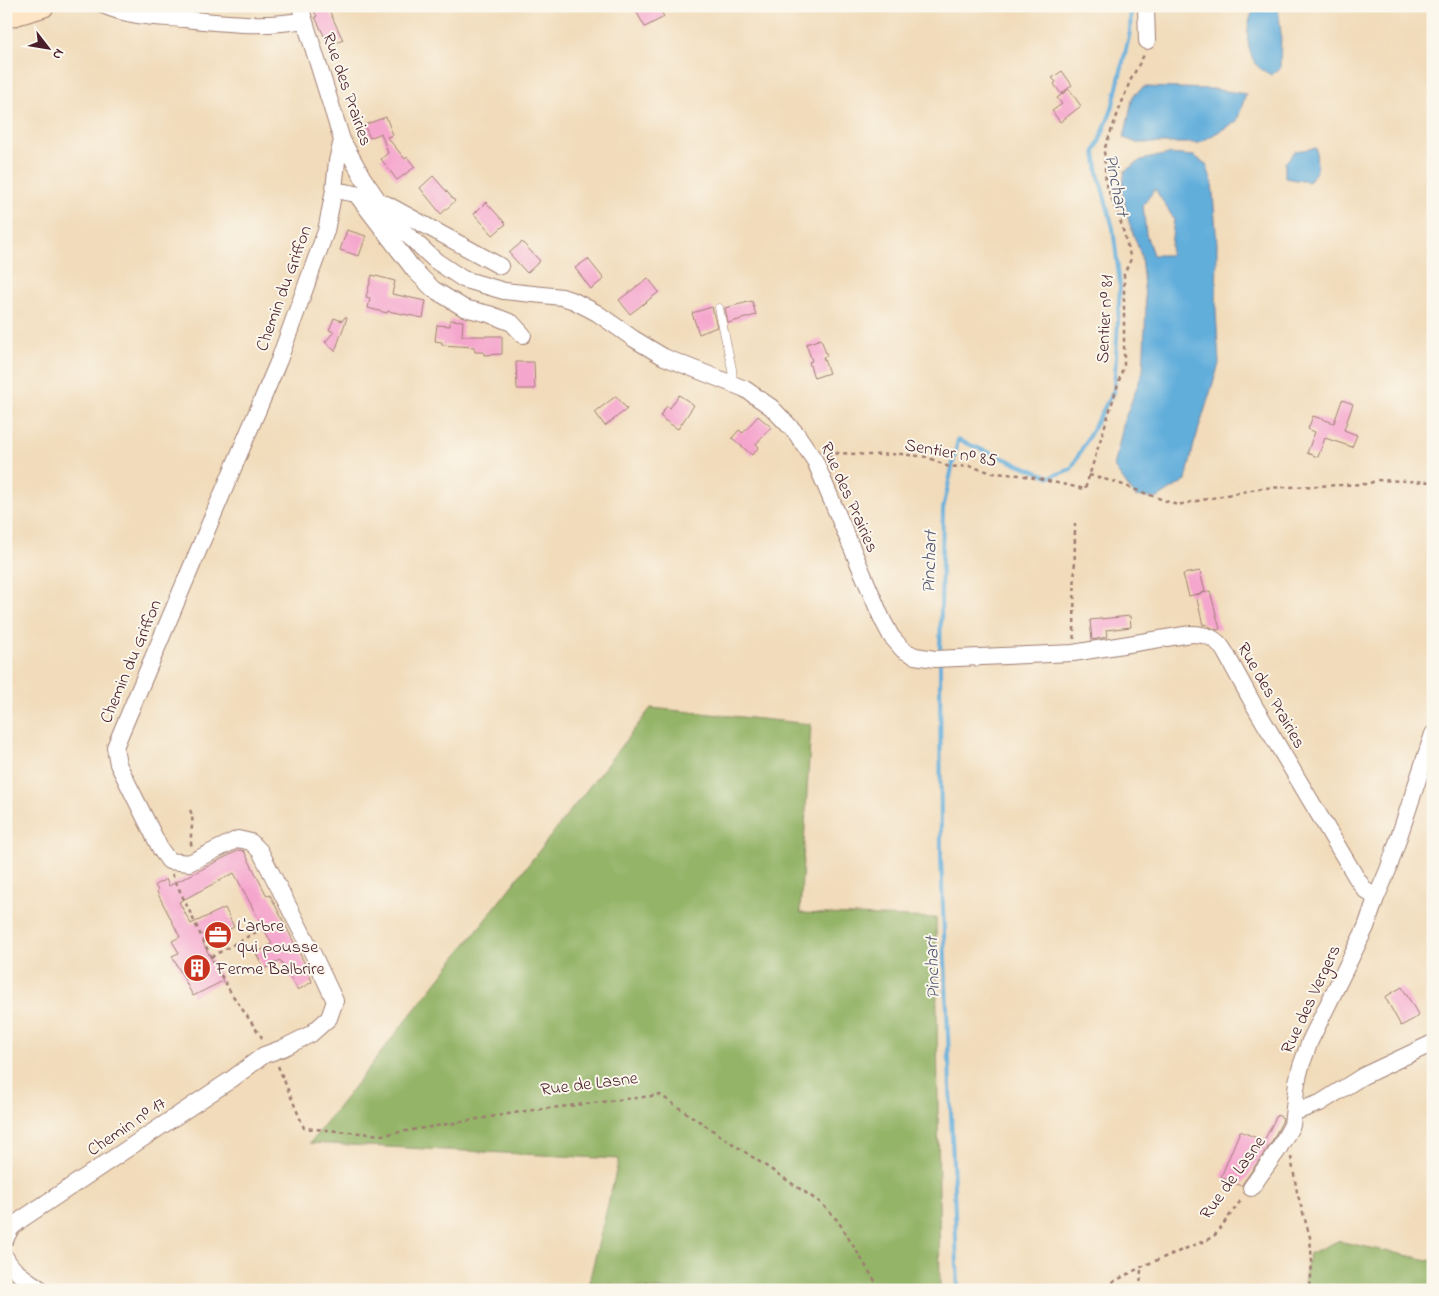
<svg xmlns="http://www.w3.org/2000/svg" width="1439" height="1296" font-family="'Indie Flower',sans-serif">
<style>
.green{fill:#bbd277;stroke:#827851}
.forest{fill:#94b468;stroke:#6f6a4a}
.water{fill:#62aedb;stroke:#566683;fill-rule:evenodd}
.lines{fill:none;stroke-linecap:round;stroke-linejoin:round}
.stream{stroke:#62aedb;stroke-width:4}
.building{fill:#f5a6cd}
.service-casing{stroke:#9e7d72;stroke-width:9}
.minor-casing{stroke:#9e7d72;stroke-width:18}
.secondary-casing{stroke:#9e7d72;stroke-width:24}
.path{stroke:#9e7d72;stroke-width:2.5;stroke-dasharray:4 4;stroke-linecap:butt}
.service{stroke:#fff;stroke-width:8}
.minor{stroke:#fff;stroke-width:16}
.secondary{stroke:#fde5c5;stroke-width:22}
.labels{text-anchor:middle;stroke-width:4;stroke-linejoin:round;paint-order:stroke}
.street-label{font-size:18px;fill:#4a1f2b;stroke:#fbf7ec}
.poi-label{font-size:18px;fill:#4a1f2b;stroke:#fbf7ec;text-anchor:start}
.water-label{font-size:19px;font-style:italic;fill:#545871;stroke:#fbf7ec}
</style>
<rect width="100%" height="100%" fill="#fbf7ec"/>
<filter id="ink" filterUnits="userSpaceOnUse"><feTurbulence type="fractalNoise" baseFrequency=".02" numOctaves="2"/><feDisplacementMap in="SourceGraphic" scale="10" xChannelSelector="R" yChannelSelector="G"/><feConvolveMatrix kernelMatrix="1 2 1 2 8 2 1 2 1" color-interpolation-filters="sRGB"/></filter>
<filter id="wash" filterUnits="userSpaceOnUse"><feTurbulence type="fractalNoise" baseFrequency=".0096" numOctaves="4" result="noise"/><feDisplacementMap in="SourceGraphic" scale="20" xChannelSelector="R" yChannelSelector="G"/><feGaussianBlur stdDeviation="1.12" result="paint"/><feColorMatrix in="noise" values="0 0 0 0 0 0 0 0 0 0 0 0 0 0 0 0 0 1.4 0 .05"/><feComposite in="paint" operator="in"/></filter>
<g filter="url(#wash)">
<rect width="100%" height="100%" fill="#f1dbba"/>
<path class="green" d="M589,1282L667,1290H592Z"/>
<path class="forest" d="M651,708L811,724L800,913L936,918L940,1290H667L589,1282L619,1159L310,1143Z
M1338,1241L1433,1261V1290H1303L1309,1254Z
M6,1270L33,1290H6Z"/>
<path class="water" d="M1256,6H1278L1281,33L1280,69L1271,75C1266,72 1258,68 1255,63C1245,46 1245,23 1256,6Z
M1144,87L1213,89L1246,94L1237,121L1199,143H1137L1124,138L1133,96Z
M1316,148L1317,170L1309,182L1285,178V163L1295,151Z
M1169,154L1194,156L1206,164L1212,182L1217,244L1216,311L1219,364L1194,444L1186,480L1156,499L1135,496L1114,467L1124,421L1143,371L1146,308L1141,255L1129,222L1122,190L1125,171L1141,160ZM1155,189L1174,219L1170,255H1153L1146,234L1143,205Z"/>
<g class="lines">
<path class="stream" d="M940,655L943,509L958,440L1050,477L1071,469L1114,390L1120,285L1113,228L1098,173L1095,152L1112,109L1130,32L1131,6
M940,662L941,857L958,1290"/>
</g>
<g id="blocks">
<path class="building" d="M320,6H327L343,40L329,46L315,17L317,16L313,10Z
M633,6H648L651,12L659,7L664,17L645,27Z
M1062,71L1072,85L1061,94L1054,84L1056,82L1052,78Z
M1069,89L1081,106L1060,122L1052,111L1062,104L1057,98Z
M386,117L393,135L387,137L405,159L407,157L415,167L397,180L381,159L388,153L381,133L370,138L364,125Z
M433,176L455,201L441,214L420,188Z
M486,202L506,224L493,235L474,214Z
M347,230L366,236L359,256L340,250Z
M522,242L540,261L527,273L509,253Z
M588,259L604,279L591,289L575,268Z
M372,275L395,281L392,294L426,301L423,318L388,311L387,313L368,308L370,298L366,297Z
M648,278L659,292L630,314L619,300Z
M752,301L756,315L728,323L725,308Z
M712,307L717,327L699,334L692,313Z
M345,317L347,318L335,351L325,342L334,332L329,330L334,318L342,321Z
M450,320L463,321L462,336H502V354L484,355V352H475L474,347L442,345V342L435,341L437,325L450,326Z
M821,339L827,356L823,357L829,373L814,378L809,362L812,361L806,344Z
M516,362H534L535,389H517Z
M679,395L694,405L678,429L664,420V419L660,416L667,406L670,408Z
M616,396L627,409L605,426L595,412Z
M1342,400L1353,404L1344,430L1357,435L1352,447L1325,438L1318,457L1307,453L1315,432L1308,429L1313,416L1334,423Z
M758,416L771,427L756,444L759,447L752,455L732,438L739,430L743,433Z
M1200,571L1205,592L1189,596L1183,574Z
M1210,591L1220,629L1217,630L1208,626L1207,624L1203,625L1196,595Z
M1130,616L1131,627L1106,630L1107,637L1092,640L1090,620Z
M239,850L244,851L267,896L270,895L307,968L312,982L298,990L280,960L264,969L256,953L272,944L234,873L179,902L191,924L225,908L234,927L203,943L223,981L193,996L172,956L179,953L172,941L180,937L157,892L158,891L155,885L166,879L169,886Z
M1402,987L1419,1016L1401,1026L1385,997Z
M1277,1115L1283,1118L1282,1122L1270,1145L1241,1186L1221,1177L1240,1131L1264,1141Z"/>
</g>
</g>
<g filter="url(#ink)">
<use href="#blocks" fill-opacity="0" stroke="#9e7d72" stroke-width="1"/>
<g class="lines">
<g class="service-casing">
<path id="service" d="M719,308L732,369L733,384"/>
</g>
<g class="minor-casing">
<path id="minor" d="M105,6C130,17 158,17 184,19C224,23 265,28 303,20
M300,6L342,140L363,178L378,200L401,229L436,261L463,279L504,291L562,297L574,301L597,313L634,339L664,357L745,389L771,407L796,433L815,461L882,619L891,636L903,650L915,656L935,659L1073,653L1191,634C1207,634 1217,638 1225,652L1255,707L1356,877L1365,890L1376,898
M1146,6L1147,41
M334,190L356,194L414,270L433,289L464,308L489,314L512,323L523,335
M386,204L500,266
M1295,1112L1320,1103L1363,1076L1433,1043
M1251,1188L1278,1150L1292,1125L1297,1082L1301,1066L1310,1041L1366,927L1376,898L1388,870L1433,734
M6,1238L11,1228L22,1219L232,1079L264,1055L283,1048L311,1034L329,1018L335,1001L312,952L260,851L251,842L238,839L189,863L169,861L161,850L118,764L115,747L279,360L326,231L334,190L337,161L342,140
M6,1258C12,1272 30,1281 42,1290"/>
</g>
<g class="secondary-casing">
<path id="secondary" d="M6,17L43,6"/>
</g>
<path class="path" d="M828,457L838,453L869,455L901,454L927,457L949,467L969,466L993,473L1020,475L1085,489L1124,365V274L1131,259L1121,223L1106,184L1104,150L1130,81L1144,55
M1089,475L1115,482L1177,505L1262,488L1368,484L1377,480L1433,482
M1074,639L1075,523
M190,810C196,821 188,835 192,848
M172,874L211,957L231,993L263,1039
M211,957L258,931
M278,1066L304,1128L382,1135L526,1111L660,1095L821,1203L838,1221L875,1281L888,1290
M1291,1157L1297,1192L1310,1237L1312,1262L1310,1290
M1098,1290L1145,1265L1207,1240L1215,1235L1242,1199
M1140,1290L1141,1269"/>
<use href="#service" class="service"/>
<use href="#minor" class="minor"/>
<use href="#secondary" class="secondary"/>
</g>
</g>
<defs>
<g id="office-disc" transform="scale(1.4375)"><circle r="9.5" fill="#c8321e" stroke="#fbf7ec"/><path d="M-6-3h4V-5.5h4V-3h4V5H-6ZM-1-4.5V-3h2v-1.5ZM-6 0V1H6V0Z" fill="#fff"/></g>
<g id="building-disc" transform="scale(1.4375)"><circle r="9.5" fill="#c8321e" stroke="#fbf7ec"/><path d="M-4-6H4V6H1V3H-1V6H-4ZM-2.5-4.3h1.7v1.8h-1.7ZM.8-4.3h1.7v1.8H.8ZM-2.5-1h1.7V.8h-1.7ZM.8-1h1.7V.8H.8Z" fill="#fff"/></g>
</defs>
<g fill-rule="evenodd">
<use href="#office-disc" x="218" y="935"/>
<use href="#building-disc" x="197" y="968"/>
</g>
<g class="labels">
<g class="street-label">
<text transform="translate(348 89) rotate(71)" y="6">Rue des Prairies</text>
<text transform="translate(283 288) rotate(-70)" y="6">Chemin du Griffon</text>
<text transform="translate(1104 319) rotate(-87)" y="6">Sentier nᵒ 81</text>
<text transform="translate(951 452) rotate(10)" y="6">Sentier nᵒ 85</text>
<text transform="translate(850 497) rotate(66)" y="6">Rue des Prairies</text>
<text transform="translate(130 661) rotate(-67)" y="6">Chemin du Griffon</text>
<text transform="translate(1272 695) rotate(60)" y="6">Rue des Prairies</text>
<text transform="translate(1310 999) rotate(-65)" y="6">Rue des Vergers</text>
<text transform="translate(589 1083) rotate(-7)" y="6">Rue de Lasne</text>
<text transform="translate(126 1126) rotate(-34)" y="6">Chemin nᵒ 17</text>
<text transform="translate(1232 1177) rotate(-54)" y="6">Rue de Lasne</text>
</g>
<g class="poi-label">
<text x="237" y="931">L'arbre<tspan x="237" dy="21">qui pousse</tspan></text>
<text x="216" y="974">Ferme Balbrire</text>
</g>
<g class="water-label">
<text transform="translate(1118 185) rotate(79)" y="7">Pinchart</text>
<text transform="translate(928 562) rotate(-88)" y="7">Pinchart</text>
<text transform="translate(931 968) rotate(-92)" y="7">Pinchart</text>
</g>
</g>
<rect width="1439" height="1296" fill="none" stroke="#fbf7ec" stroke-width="25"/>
<g transform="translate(48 48) rotate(121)" stroke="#fbf7ec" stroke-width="4" paint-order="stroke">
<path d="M0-4L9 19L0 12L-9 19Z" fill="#4a1f2b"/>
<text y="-8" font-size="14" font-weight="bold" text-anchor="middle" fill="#4a1f2b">N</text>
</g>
</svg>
